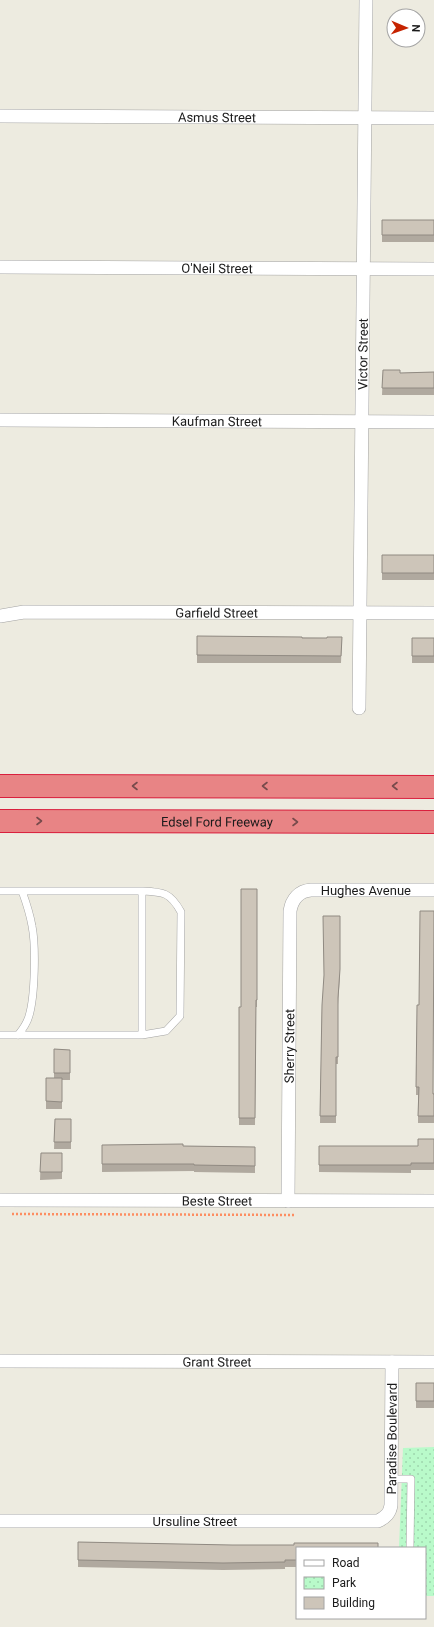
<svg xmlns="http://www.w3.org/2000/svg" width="434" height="1627" font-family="Roboto,sans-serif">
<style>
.park{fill:url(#park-dots)}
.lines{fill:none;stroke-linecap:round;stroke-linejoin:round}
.lane-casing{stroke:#a2a2a2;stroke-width:8}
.street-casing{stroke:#a2a2a2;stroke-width:14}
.highway-casing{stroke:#d91f3d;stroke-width:24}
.path{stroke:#fd8d61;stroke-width:2.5;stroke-dasharray:2 2;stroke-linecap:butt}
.lane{stroke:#fff;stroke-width:7}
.street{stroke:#fff;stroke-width:13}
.highway{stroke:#e88485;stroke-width:22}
.wall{fill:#b0a99f}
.building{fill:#cdc5b9;stroke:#908a82}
.oneway{stroke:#774a4b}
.labels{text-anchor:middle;stroke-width:3.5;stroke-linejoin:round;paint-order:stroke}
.street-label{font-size:13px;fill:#1b1b1b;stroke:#fff}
</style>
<defs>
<pattern id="park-dots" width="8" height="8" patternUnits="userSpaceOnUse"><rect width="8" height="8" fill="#b9faca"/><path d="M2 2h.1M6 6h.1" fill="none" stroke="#9ed6ad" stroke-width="1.8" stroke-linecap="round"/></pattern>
</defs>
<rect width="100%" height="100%" fill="#edebe0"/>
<path class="park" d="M434,1447V1596H425V1548H399L403,1448Z"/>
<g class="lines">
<g class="lane-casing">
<path id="lane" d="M0,891H142V1035H0
M18,1035C23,1029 27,1023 29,1016C35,996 36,946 32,926C30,914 26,902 22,891
M142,1035L166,1031L180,1016L181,912C170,892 163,892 142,891
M391,1479H411L410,1548"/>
</g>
<g class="street-casing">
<g id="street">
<path id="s1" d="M0,116L434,118"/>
<path id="s2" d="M0,267L434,269"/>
<path id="s3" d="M0,420L434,422"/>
<path id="s4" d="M0,616L24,612L434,613"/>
<path id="s5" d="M359,708L366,0"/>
<path id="s6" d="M0,1200L434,1201"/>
<path id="s7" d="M288,1201L290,911C292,899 299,891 311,890H434"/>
<path id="s8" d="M0,1361L434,1362"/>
<path id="s9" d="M0,1521H378C386,1517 390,1513 391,1505L392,1362"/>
</g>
</g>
<g class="highway-casing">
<g id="highway">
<path d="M0,786L434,787"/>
<path id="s10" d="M0,821L434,822"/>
</g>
</g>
<path class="path" d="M12,1214L296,1215"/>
<use href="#lane" class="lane"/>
<use href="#street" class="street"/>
<use href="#highway" class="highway"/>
</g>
<path class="wall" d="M382,220H434V242H382Z
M383,370L400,373L434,372V395H382Z
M382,555H434V580H382Z
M197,636L327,638L342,637L341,663H197Z
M412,638H434V663H412Z
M340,976L338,1005V1064H336V1123H320L322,1005Z
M257,984V1007H256L255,1125H239V1007H241Z
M54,1049L70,1050V1080H62V1109H46V1078H54Z
M416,1064L434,1094V1123H418V1095H416Z
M55,1119H71V1149H54Z
M434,1139V1170H411V1173L319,1172V1146H418Z
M102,1145L255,1147V1173L194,1172V1171L102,1172Z
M41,1153H62V1179L40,1180Z
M416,1383H434V1408H416Z
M78,1542L297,1548V1567H285V1569L223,1570L78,1567Z"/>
<path class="building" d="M382,220H434V235H382Z
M383,370H400V373L434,372V388H382Z
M382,555H434V573H382Z
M197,636L302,637V638H327V637H342L341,656L197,655Z
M412,638H434V656H412Z
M241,889H257V1000H256L255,1118H239V1007H241Z
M420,911H434L433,1094H434V1116H418L419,1087H416L417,1005H419Z
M323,916H340V969L338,998V1057H336V1116H320L322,1005L324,975Z
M54,1049L70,1050V1073H54Z
M46,1078H62V1102L46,1101Z
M55,1119H71V1142H54Z
M418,1139H434V1163H411V1165H319V1146H418Z
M183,1144V1146L255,1147V1166L194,1165V1164H102V1145Z
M41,1153H62V1172H40Z
M416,1383H434V1401H416Z
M78,1542L232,1545H294V1543H378V1548H297V1560H285V1562L223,1563L78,1560Z"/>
<defs><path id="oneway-chevron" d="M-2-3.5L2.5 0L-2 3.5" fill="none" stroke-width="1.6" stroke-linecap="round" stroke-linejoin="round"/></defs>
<g class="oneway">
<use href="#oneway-chevron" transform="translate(135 786) rotate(-180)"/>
<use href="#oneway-chevron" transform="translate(265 786) rotate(-180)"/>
<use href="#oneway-chevron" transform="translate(395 786) rotate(-180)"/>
<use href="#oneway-chevron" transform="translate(39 821)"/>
<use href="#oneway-chevron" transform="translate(295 822)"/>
</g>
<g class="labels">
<g class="street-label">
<text dy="5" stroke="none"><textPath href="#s1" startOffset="217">Asmus Street</textPath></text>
<text dy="5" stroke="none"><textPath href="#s2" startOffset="217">O'Neil Street</textPath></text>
<text dy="5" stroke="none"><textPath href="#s5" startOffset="354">Victor Street</textPath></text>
<text dy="5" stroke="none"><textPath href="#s3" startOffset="217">Kaufman Street</textPath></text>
<text dy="5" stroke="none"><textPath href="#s4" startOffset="217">Garfield Street</textPath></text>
<text dy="5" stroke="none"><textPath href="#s10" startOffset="217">Edsel Ford Freeway</textPath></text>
<text dy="5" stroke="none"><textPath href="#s7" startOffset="377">Hughes Avenue</textPath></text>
<text dy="5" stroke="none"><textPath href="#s7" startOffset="155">Sherry Street</textPath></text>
<text dy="5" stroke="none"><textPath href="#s6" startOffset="217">Beste Street</textPath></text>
<text dy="5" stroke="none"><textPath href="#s8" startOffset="217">Grant Street</textPath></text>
<text dy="5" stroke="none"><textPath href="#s9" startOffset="466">Paradise Boulevard</textPath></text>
<text dy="5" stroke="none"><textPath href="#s9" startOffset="195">Ursuline Street</textPath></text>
</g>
</g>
<rect x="296" y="1547" width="130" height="72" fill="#ffffff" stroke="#a4a4a4"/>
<rect x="304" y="1560" width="20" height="6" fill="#ffffff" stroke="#a4a4a4"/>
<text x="332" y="1567" font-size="12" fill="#1b1b1b">Road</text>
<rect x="304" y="1577" width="20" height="12" fill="url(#park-dots)" stroke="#a4a4a4"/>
<text x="332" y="1587" font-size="12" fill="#1b1b1b">Park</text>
<rect x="304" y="1597" width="20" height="12" fill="#cdc5b9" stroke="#a4a4a4"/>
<text x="332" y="1607" font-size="12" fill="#1b1b1b">Building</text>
<g transform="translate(406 28) rotate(92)"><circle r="19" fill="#ffffff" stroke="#a4a4a4"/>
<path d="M0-3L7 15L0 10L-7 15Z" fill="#c62300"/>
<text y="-6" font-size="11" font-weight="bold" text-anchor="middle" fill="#1b1b1b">N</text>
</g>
</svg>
